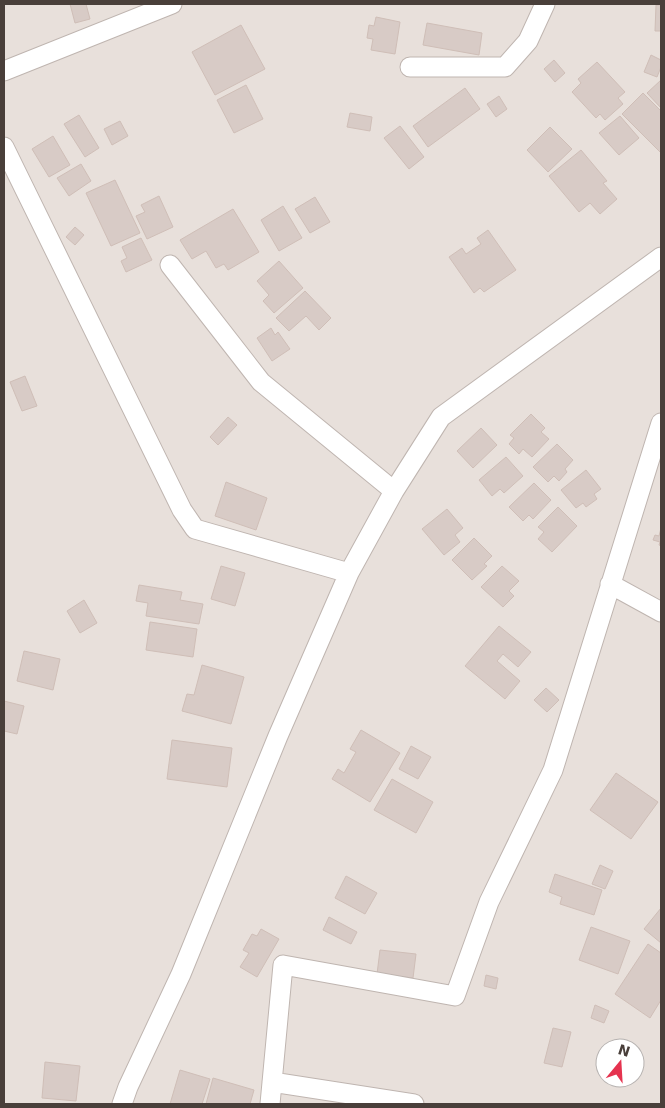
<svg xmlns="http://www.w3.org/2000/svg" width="665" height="1108" font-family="'DejaVu Sans',sans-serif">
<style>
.residential{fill:#e8e0db;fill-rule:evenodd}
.building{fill:#d8cbc6;stroke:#cfbeb7}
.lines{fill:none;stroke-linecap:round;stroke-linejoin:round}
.minor-casing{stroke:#bfb5b0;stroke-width:21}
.minor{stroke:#fff;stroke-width:19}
</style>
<rect width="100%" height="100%" fill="#f5f0ec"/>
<path class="residential" d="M4,4H661V1104H4ZM605,1048H635V1078H605Z"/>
<path class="building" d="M70,4H86L90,19L75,23Z
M656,5H661V31H655Z
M376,17L400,22L395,54L371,50L373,39L367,38L369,25L374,26Z
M427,23L482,33L479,55L423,45Z
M241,25L265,69L215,95L192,52Z
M651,55L661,60V67L657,77L644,72Z
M554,60L565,73L555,82L544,69Z
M597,62L625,92L618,98L623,104L605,120L600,114L596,118L572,92L581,83L578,79Z
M661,80V108L647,93Z
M246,85L263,119L234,133L217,100Z
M465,88L480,109L428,147L413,126Z
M643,93L661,111V153L622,114Z
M499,96L507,109L496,117L487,104Z
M350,113L372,117L370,131L347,127Z
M79,115L99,148L85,157L64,124Z
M620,116L639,138L619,155L599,133Z
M120,121L128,136L112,145L104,129Z
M400,126L424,157L409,169L384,138Z
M550,127L572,149L548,172L527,150Z
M53,136L70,165L49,177L32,149Z
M581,150L607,181L603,183L617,199L600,214L590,203L579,212L549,176Z
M81,164L91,181L69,196L57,178Z
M115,180L140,233L111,246L86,193Z
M159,196L173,227L147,239L136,216L145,212L141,205Z
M315,197L330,222L310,233L295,209Z
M283,206L302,238L279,251L261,220Z
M233,209L259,252L228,270L224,264L216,268L206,251L192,259L180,240Z
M75,227L84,235L75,245L66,237Z
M488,230L516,270L484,292L480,288L474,293L449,257L462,248L466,254L481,244L477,238Z
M141,238L152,260L126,272L121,261L127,258L122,247Z
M279,261L303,288L274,313L263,301L269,295L257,281Z
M305,291L331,318L319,330L306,316L289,331L276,318Z
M271,328L275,335L278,332L290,349L272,361L257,338Z
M25,376L37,406L22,411L10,382Z
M531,414L545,428L541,432L549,439L532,457L523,449L519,454L509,444L514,438L510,435Z
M228,417L237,425L218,445L210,437Z
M481,428L497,445L473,468L457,451Z
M557,444L573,460L565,469L567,472L559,481L554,476L548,482L533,467Z
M506,457L523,476L504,493L500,489L492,496L479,480Z
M586,470L601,489L594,494L597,499L586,507L583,503L576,508L561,490Z
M226,482L267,498L256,530L215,516Z
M534,483L551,500L533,519L529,515L523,521L509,507Z
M558,507L577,526L552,552L538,539L544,532L538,527Z
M447,509L463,528L455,535L460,542L444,555L422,529Z
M661,528V546L659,545L660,542L653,540L655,535L659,536Z
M474,538L492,556L484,564L487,566L472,580L452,560Z
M221,566L245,573L235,606L211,599Z
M502,566L519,581L509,591L514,596L503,607L481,587Z
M139,585L182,592L180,600L203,604L199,624L146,616L148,603L136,601Z
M84,600L97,623L80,633L67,611Z
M150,622L197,629L193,657L146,650Z
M499,626L531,652L518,667L503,654L497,661L520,681L505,699L465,666Z
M24,651L60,659L53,690L17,681Z
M202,665L244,677L231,724L182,711L187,694L194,695Z
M546,688L559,700L547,712L534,700Z
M4,701L24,706L17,734L4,731Z
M361,730L400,753L370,802L332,779L338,769L344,773L356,752L350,749Z
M172,740L232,748L227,787L167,779Z
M411,746L431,757L418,779L399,769Z
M616,773L658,802L631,839L590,810Z
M392,779L433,802L416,833L374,810Z
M600,865L613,871L605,889L592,884Z
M555,874L602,890L594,915L560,904L562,897L549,892Z
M346,876L377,893L365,914L335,898Z
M661,908V943L644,929Z
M329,917L357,932L351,944L323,930Z
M591,927L630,941L618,974L579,960Z
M261,929L279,939L257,977L240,967L249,953L243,950L252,934L257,936Z
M648,944L661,953V1000L650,1018L615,994Z
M380,950L416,954L413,978L377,974Z
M486,975L498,978L496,989L484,986Z
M595,1005L609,1011L604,1023L591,1018Z
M553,1028L571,1032L562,1067L544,1063Z
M45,1062L80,1066L76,1101L42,1098Z
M180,1070L210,1079L202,1104H170Z
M213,1078L254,1090L250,1104H206Z"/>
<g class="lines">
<g class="minor-casing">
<path id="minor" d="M410,67H505L528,41L545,4
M4,71L172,4
M4,147L182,510L195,529L349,573
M170,265L261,382L394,491
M610,584L661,612
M272,1082L414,1104
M122,1104L128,1087L181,974L278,736L349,573L394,491L441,417L661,257
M270,1104L283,965L455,996L489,902L553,770L661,423"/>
</g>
<use href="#minor" class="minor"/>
</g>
<rect width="665" height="1108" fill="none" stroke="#493f3a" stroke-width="10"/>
<g transform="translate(620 1063) rotate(18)"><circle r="24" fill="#ffffff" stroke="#b6b2b0"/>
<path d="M0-4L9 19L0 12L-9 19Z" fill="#e5334f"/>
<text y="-8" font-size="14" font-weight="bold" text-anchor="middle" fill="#493f3a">N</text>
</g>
</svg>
